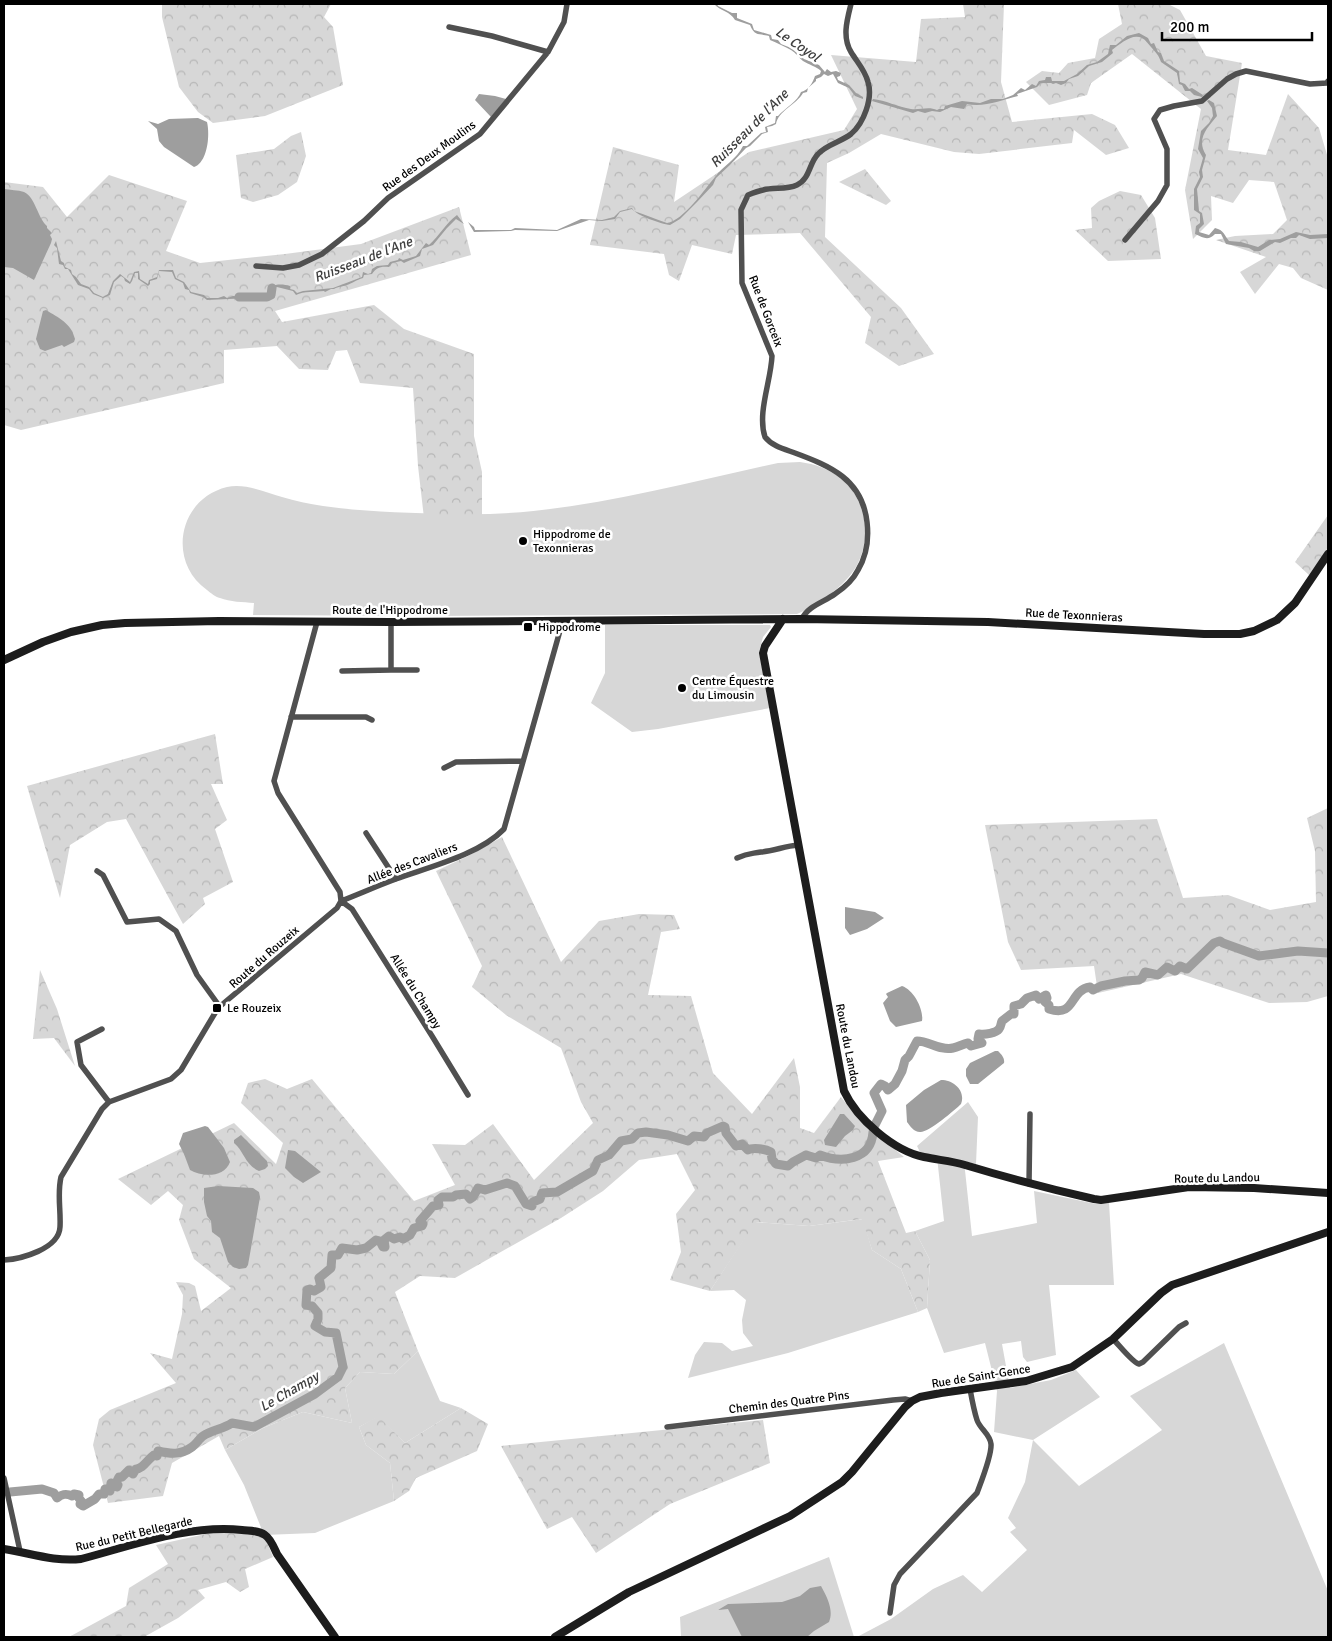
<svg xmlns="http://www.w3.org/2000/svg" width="1332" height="1641" font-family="Signika,sans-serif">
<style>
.grass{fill:#d7d7d7}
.forest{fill:url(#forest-crowns)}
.water{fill:#9e9e9e}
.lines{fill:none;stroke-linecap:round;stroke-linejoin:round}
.river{stroke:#9e9e9e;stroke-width:9}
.street{stroke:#505050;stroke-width:5.5}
.secondary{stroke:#1d1d1d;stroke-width:8}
.poi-dot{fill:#000;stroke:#fff;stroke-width:2}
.labels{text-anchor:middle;stroke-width:5;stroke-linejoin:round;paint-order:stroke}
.street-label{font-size:12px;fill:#000;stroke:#fff}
.poi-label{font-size:12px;fill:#000;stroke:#fff;text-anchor:start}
.water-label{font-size:14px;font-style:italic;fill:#3f3f3f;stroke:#fff}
</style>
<defs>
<pattern id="forest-crowns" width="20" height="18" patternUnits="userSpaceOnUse" patternTransform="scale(1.25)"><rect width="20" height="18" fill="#d7d7d7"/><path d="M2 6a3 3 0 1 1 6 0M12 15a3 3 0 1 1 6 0" fill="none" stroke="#b7b7b7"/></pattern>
</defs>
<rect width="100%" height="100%" fill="#fff"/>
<path class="grass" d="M800,462C815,464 829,469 842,479C866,499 872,539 856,567C845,586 818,605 797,614L433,616L253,615L254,603C243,602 230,602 220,598C215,597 211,593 207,590C167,562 178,499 227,487C245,483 265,492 282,497C295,501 309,504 323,506C365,512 408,513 451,514C562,518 670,486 778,463Z
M605,625H770L771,627L763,637L759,652L770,708L658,729L632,732L591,703L605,673Z
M968,1102L978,1117L976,1164L964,1161L972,1236L1037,1223L1034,1191L1096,1204L1109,1203L1114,1285H1049L1056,1355L1027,1362L1023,1357L1021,1341L1002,1344L1010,1388L1051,1380L1076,1370L1100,1397L1033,1440L1079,1486L1162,1430L1130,1396L1224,1343L1328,1591V1637H857L891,1619L933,1589L963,1575L982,1592L1027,1550L1010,1532L1016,1528L1008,1518L1025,1482L1033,1440L994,1432L997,1391L985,1343L944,1353L927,1308L930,1260L915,1231L944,1221L937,1157L920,1152L917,1146Z
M863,1219L872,1250L901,1269L918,1312L788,1353L688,1378L695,1355L704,1342L722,1343L732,1351L753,1346L743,1333L742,1320L746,1300L734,1290L710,1291L755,1222L809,1226Z
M418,1351L440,1401L461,1408L405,1443L378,1417L359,1427L366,1445L390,1463L394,1501L315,1533L264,1535L244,1485L225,1450L263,1428L303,1412L352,1423L345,1388L360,1372L394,1374Z
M829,1557L854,1637H681L680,1617Z"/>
<path class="forest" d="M162,4H331L324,17L333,27L343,85L265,116L213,123L198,112L179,87L162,17Z
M963,4H1004L1001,82L1012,122L1092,114L1115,125L1129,148L1106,155L1074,130L1072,143L979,154L954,152L881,134L849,153L827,163L825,237L901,308L934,354L899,366L865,343L871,317L800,233L736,235L732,254L692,245L679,281L669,275L664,254L590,245L613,147L679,165L674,202L749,152L844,130L857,109L831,55L916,62L921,19L965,17Z
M1118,4H1168L1180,10L1206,56L1242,63L1228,150L1266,155L1288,94L1319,128L1328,158V290L1301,278L1293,268L1279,264L1255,294L1240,272L1266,257L1216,240L1235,236L1273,234L1287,220L1274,182L1249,180L1233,203L1211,196L1212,220L1193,239L1185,190L1201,109L1132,54L1091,83L1087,95L1049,105L1026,82L1042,71L1059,73L1068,63L1095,58L1099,39L1122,24Z
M301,132L306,156L297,182L278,195L253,202L241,198L236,155L274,149L291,136Z
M865,169L891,201L886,205L839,182Z
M109,175L187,201L166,251L200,263L285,254L361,244L459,207L471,255L275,311L282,322L374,305L404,329L474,354V436L482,472V515L424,518L418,466L413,388L360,383L347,350L336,351L328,370L299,369L277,346L224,350V383L21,430L4,425V182L43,187L67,217Z
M1120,191L1141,195L1155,218L1161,259L1108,261L1075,230L1092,228L1091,208L1099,201Z
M1328,515V548L1309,575L1295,562Z
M215,734L223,784H211L227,820L215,829L233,882L203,898L205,904L183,924L126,819L107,822L70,845L60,898L27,786Z
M1328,808V996L1307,1002L1269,1003L1181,974L1098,993L1094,966L1021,970L1008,942L985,825L1157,819L1183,898L1228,895L1270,910L1316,902L1315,851L1307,818Z
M502,837L561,962L599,921L639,914L674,915L680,929L661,932L648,995L691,996L713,1073L752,1114L794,1058L800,1087V1128L814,1133L841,1097L859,1120L904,1157L878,1161L906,1233L915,1231L930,1260L927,1308L918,1312L901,1269L872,1250L862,1219L809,1226L756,1222L710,1291L670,1280L681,1252L676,1214L695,1190L677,1154L639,1160L603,1191L561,1218L455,1278L420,1276L395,1292L418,1351L394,1374L360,1372L345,1388L352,1423L303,1412L263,1428L225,1450L219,1436L172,1463L163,1496L108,1503L93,1445L99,1419L110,1410L176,1383L150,1353L172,1359L182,1314L183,1295L176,1282L189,1283L195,1286L201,1311L231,1288L194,1259L179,1220L183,1205L168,1191L151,1205L118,1179L234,1123L276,1164L283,1143L241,1103L248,1083L265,1079L287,1089L312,1079L414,1201L455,1185L432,1144L465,1145L493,1124L534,1180L593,1123L581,1102L561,1048L506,1015L472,987L482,966L436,871L468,856Z
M40,970L57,1009L75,1066L54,1038L33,1039Z
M461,1408L488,1424L477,1451L416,1478L409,1491L394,1501L390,1463L366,1445L359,1427L378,1416L405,1443Z
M763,1420L770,1463L670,1504L596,1553L572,1517L547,1529L501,1446Z
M224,1530L264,1535L273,1557L245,1569L249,1587L240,1592L226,1582L198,1590L205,1598L178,1618L144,1637H69L126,1606L129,1588L168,1564L156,1545Z"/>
<path class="water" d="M714,4H717L718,6L732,13H737V18L752,24L754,30L771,35L772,39L778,40L781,44L791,48L804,59L819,65L825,72L827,69L831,72L836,71L841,73L840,76L837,77L838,80L849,85L856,93L863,97V99L855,96L849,88L838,83L833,74L828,76L824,74L821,77L816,79V81L808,88L807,92L803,93C797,104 778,111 776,124L772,126L767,127L768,132L762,134L750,146L746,148L731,164L716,178L713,185L697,202L680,219L670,225C661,224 636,215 632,209L620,212L615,219L602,221L589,220L557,231L515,230L511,231L474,232L468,222L474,227L475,230H511L515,228L557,230L581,219L602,220L614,217L620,211L632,208L634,211C646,215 655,219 667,223C684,220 704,190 715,177C723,166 737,159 743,146H747L761,133L766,132L765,127L775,123L776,116H778C785,108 798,101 801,92C809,90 813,82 815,76L820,74L821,71C816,66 809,65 803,61C799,58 796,53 791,50C784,46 777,43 770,40L769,36C759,33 755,37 750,25L735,20C730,11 720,11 714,4Z
M1139,33L1148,38L1151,44L1154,43L1158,52L1161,53L1164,61L1179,71L1180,82L1185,84L1189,89L1192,88L1203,95L1202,97L1194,95L1190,91H1185L1182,85L1179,84L1177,73L1161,62C1158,54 1157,54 1151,47C1148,44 1146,40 1142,38C1132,33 1120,44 1112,50L1113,53L1102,62L1089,66L1078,76L1069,79L1066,83L1061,85L1056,83L1053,84L1051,83H1041L1037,87L1017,94L1018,96C1002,100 983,108 967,104L964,109L951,107L940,112L932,111L925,113L918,111L913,113L872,101L873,99C885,100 898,107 911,109C920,110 929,106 937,110L939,109H944L945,106L962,101L980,103L991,99H1003L1013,95L1021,88L1025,90L1032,84L1036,86L1039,81L1045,80L1046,77H1051L1052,81H1064L1077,74L1087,65L1097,62L1108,54L1110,45H1116L1127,36Z
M479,94L495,96L506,99L491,117L475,100Z
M1209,100L1214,103L1217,116C1207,128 1196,139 1206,155L1202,170L1203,177L1197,189L1199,211L1202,213L1204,224L1199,229V232L1209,235L1215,228C1224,230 1224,235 1229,241L1241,242L1258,247L1269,240L1280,239L1296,232L1310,235L1328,234V238L1310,239L1299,235L1296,238H1291L1280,243L1275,242L1260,251H1254L1249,248L1226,244L1221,234H1215C1208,241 1204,238 1195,234L1196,226L1200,223V214L1194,210V189L1200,177L1199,172L1203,158L1198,149L1201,131L1209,123L1213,116L1212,108L1207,101Z
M198,118L207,122C210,134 208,162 194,167L164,147L159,141L157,129L148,121L158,124L169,119Z
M4,189C10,190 18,190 24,192C36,198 37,217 47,226V228L52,233L50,235L52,239L51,243L34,280L13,268L4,267Z
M457,215L464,224L456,219L447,228L433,245L422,249L420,256L406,262L404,263L401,261L392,263L389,267C380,266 376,268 372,274L364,275L363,278C356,280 353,283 347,285C342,287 339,286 334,289H331L325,292L324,291C315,292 304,291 296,295L293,291L277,287L272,290L273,297H267L271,286C277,284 284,284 290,286V289L294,290L297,293L303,291L333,288L362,277L363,272L368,274L371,273L372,269L377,266L388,265L390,262L398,260L399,258L403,260L416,256L426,243L429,245C439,236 446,223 457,215Z
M56,241L61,261L64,263L65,267L71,270L72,274L76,277L81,284L89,287L94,293L103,297L108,294L113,281L120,274L130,282L134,272L139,271L140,279L148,284L149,280L157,277L159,270H173L176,278L184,282L191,292L204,295L207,298H218L224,296L227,298L233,296L250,297V298L207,300L203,297L190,293L189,290L185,289L183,283L175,279L172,272L159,271L157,279L150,281V284L148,286L138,279V273H135L132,281L130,284L125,281L124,278L121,276L114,282L110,295L103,298L93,294L89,289L78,285L68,269H65L63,265L59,264L57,248L54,245Z
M46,310C59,318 71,323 75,339L74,342L64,347L62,345L45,351L40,349L36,339L43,311Z
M845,907L875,912L884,918L867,929L850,935L845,928Z
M902,986C914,990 924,1010 922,1021L896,1027L890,1021L883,1003L888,997L886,994L887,993Z
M995,1051H998C1001,1054 1005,1058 1004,1063L978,1084H970L966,1076V1069L970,1063Z
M941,1080C954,1080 966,1091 961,1104C955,1110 928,1133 920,1132C914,1132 910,1126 907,1122L906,1105L924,1090Z
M840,1114H844L855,1126L853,1130L845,1136L836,1147L825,1145L824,1140Z
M205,1126L208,1127L224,1148L230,1162C224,1178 202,1177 190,1170L184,1154L179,1144L183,1133Z
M241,1135L267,1161L268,1166L265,1169L259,1171C245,1165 244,1151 234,1143V1140Z
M288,1150L295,1151L321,1172L303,1183L294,1177L285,1168Z
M218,1186L253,1188L259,1192L260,1197L248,1265L246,1268L239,1269L233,1267L228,1262L220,1238L212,1232L211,1221L207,1216L204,1202V1188Z
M821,1586C827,1597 834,1610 829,1622L814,1631L807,1637H742L728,1609L718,1610L728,1604L782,1602L800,1596L810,1588Z"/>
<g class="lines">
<path class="river" d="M239,297H267L271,295L272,288
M875,1125L882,1111L874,1093L881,1084L885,1086L888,1090L895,1084L902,1071L905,1060L909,1056L917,1041C929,1041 940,1051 953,1048C958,1047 963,1044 968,1043L971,1046L982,1043L978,1039L979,1034C985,1035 996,1033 999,1029C1001,1027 1001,1023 1002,1021L1011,1014H1014V1006L1021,1004L1027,998L1036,995L1039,999L1046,995L1047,998L1045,1002L1049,1005V1009C1076,1018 1069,990 1090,987L1093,990L1101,986L1125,981L1139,980L1142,978L1145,972L1158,975L1167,967L1175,971L1180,966L1187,969L1214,943L1220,941L1223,943L1259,956L1298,951L1328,953
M10,1492L42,1489L54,1493L57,1498C62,1494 66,1493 72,1496L74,1494L79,1495L78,1497L82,1502L80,1504L83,1506L95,1499L99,1494H104L105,1489L110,1491L111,1483L117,1487L118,1485L116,1483L119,1477H122L129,1470L133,1474L136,1469C143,1469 147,1460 154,1455L157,1456L158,1451C171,1454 181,1455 192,1447C196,1444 200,1438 203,1436C212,1430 223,1429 232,1423L254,1427L315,1394L338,1377L343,1367L336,1333L325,1332L315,1326L318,1319V1313L312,1306L306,1305L307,1290L310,1289L314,1291L321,1287L319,1278L331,1268L332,1255H338L342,1248L357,1250L366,1248L376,1240L380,1241L383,1247H385L384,1240L389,1236L394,1239L400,1237L403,1239L410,1235L414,1228L422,1226L423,1224L420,1221L433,1206L439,1205L438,1200L442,1197H453L456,1195L466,1194L470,1199L473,1197L478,1188L485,1190L507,1183L515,1186L526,1204L532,1206L533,1202L540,1199L542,1193L557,1192L593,1171L598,1160L609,1155L621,1141L632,1139L638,1133L646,1132L668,1135L688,1141L694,1136L704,1137L707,1133L723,1126L725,1127L726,1133L736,1146L742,1144L748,1150C753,1147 765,1149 771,1152L772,1159L776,1164L788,1166L793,1162L806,1155L816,1158L820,1155C841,1163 871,1161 873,1132"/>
<path class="street" d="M449,27L492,36L548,52
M1125,240L1158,201L1167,185V149L1154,119L1160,110L1174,106L1202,101L1227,79L1236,74L1246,71L1310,84L1327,83L1328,81
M256,266L283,268L299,265L322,254L364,221L388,198L480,134L548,52L564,22L567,4
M802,619C808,606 824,602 835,594C844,588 853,580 858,570C867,555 869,539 867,522C862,479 830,466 795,453C784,449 772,446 765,437C757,413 771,381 772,356L742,283L741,210L748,195C753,193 758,191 763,190C774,187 786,190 797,185C810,179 809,163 818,154C827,144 841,142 851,134C864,123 873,98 868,82C865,70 857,62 851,52C842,37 847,20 851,4
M391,670H417
M342,671L391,670V622
M291,717H366L372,720
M444,768L456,762L522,761
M366,833L396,879
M737,858C748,853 750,854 761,852C774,851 785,846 798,845
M97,871L103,875L127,922L159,919L176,931L197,975L220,1007
M341,901C359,894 377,886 396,879C429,867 479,855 504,829L563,620
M341,901L352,909L432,1036L468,1095
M102,1029L77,1042L81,1065L109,1102
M1029,1184L1030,1114
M4,1260C21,1259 59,1249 60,1227C61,1210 57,1194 61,1177L102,1109L109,1102L171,1079L181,1070L218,1008L337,908L341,901L340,892L278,793L274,781L317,622
M1113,1339C1119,1345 1133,1363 1139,1364L1143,1362L1179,1327L1186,1323
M667,1427L893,1400L905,1399L912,1401
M4,1478L20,1551
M890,1613L894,1585L900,1574L977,1493C981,1482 992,1455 991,1444C990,1434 980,1429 977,1420C974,1411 972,1400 970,1389"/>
<path class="secondary" d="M783,619L765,646L763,653L844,1091C857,1119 894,1151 924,1157C938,1160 952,1161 965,1165C1008,1178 1050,1189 1094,1199L1101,1200L1189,1187L1254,1188L1328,1193
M4,660L43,642L71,632L102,625L125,623L219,621L391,622L802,619L988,622L1204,634H1240L1254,631L1277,620L1295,603L1328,554
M4,1549C30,1553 54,1562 81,1559C131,1546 190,1524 242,1530C250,1531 258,1530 265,1535C271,1539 274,1548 277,1554L335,1637
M555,1637L629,1592L790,1516L842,1482L852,1472L905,1407L912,1401L920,1397L941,1393L1026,1381L1072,1367L1113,1339L1161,1293L1172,1285L1328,1232"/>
</g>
<g class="poi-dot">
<circle cx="523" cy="541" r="5"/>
<rect x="523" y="622" width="10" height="10" rx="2.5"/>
<circle cx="682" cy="688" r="5"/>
<rect x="212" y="1003" width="10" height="10" rx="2.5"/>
</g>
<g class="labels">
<g class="street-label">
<text transform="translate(429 156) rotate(-36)" y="4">Rue des Deux Moulins</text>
<text transform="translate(766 311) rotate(69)" y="4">Rue de Gorceix</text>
<text x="390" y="614">Route de l'Hippodrome</text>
<text transform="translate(1074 615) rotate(3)" y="4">Rue de Texonnieras</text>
<text transform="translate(412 863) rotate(-21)" y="4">Allée des Cavaliers</text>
<text transform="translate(264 957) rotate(-41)" y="4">Route du Rouzeix</text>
<text transform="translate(416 991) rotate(58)" y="4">Allée du Champy</text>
<text transform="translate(848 1046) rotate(79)" y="4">Route du Landou</text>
<text transform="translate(1217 1178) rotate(-1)" y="4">Route du Landou</text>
<text transform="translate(981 1376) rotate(-9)" y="4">Rue de Saint-Gence</text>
<text transform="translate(789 1402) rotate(-7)" y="4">Chemin des Quatre Pins</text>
<text transform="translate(134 1534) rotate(-13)" y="4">Rue du Petit Bellegarde</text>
</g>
<g class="poi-label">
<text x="533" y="538">Hippodrome de<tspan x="533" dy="14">Texonnieras</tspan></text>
<text x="538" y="631">Hippodrome</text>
<text x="692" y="685">Centre Équestre<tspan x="692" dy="14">du Limousin</tspan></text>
<text x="227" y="1012">Le Rouzeix</text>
</g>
<g class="water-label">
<text transform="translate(798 44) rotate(34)" y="5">Le Coyol</text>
<text transform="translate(749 128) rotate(-45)" y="5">Ruisseau de l'Ane</text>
<text transform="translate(363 259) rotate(-21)" y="5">Ruisseau de l'Ane</text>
<text transform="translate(289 1391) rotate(-30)" y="5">Le Champy</text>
</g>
</g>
<rect width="1332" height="1641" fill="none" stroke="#000000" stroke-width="10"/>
<path d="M1162 32v8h150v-8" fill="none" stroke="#000000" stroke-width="2.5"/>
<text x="1170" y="32" font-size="15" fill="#000000" stroke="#ffffff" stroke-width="4" paint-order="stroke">200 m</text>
</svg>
